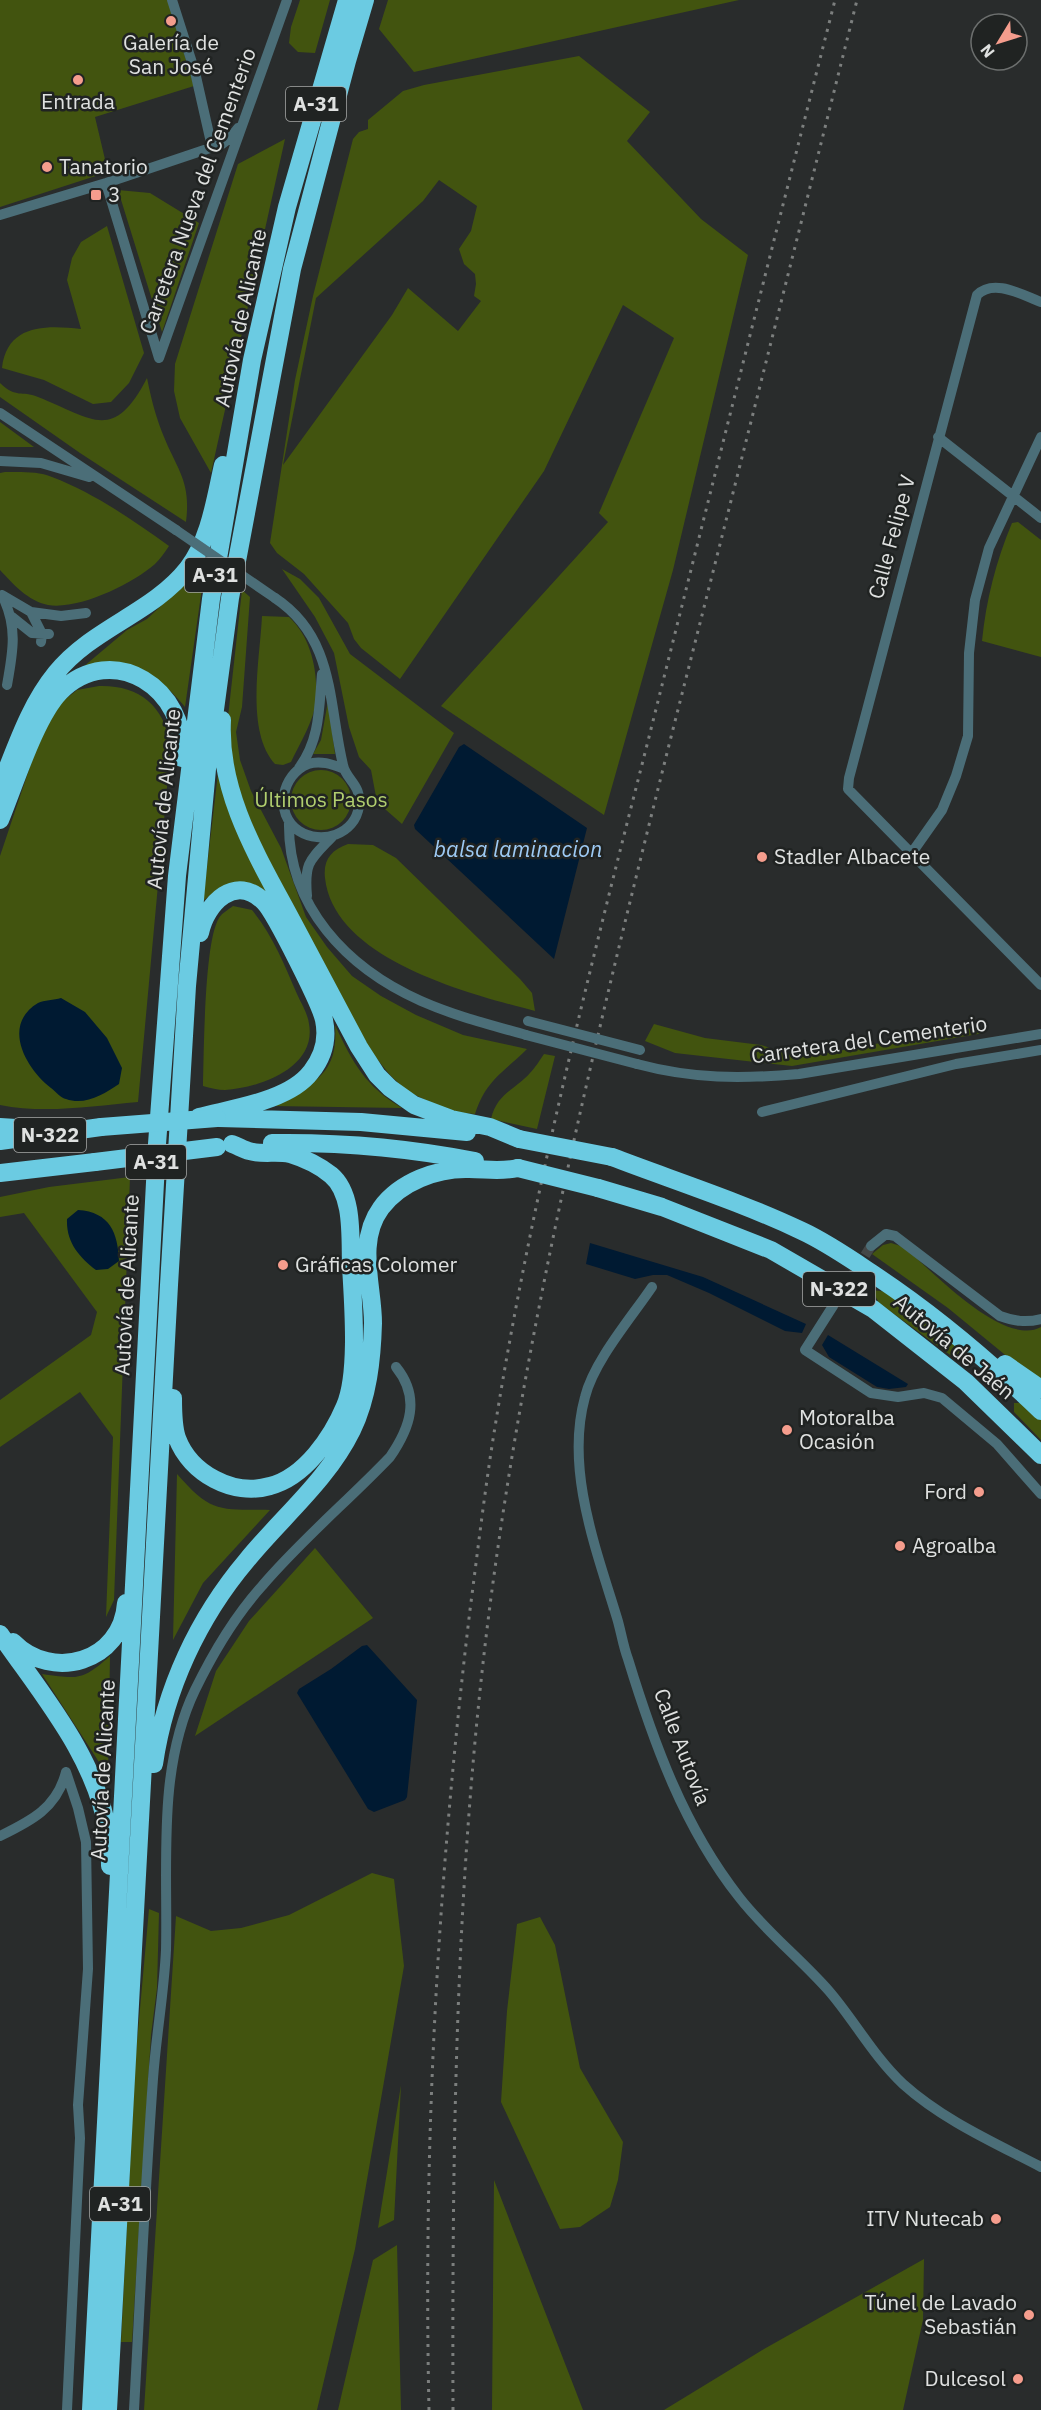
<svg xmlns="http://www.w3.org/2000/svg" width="1041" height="2410" font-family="'IBM Plex Sans',sans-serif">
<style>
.green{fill:#42540f;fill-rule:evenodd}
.water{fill:#001a32}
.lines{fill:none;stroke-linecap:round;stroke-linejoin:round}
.street-tunnel{stroke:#444747;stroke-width:10;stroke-dasharray:10 5;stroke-linecap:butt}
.street{stroke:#4b6e78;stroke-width:10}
.highway{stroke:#6bcbe2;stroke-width:18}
.rail{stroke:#7c7f7e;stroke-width:3;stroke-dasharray:3 6;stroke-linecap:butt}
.street-bridge{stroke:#4b6e78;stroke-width:10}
.highway-bridge{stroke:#6bcbe2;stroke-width:18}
.poi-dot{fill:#f59d8d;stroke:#202322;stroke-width:2}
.labels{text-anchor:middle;stroke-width:5;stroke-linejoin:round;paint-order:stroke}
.shield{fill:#202322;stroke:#a6a8a7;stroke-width:1.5}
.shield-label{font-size:20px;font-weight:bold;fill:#dfe1e0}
.poi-label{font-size:21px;fill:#dfe1e0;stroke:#202322;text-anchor:start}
.street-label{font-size:21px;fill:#dfe1e0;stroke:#202322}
.park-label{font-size:21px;fill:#b1ce6f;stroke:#202322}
.water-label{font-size:22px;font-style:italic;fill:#9dcaf4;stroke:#202322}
</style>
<rect width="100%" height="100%" fill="#292c2c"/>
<path class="green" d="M0,0H168L194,86L95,117L108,172L0,207Z
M300,0H330L315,53L298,52L289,43L291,27Z
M388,0H739L414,72L379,29Z
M579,56L650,112L627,141L701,219L748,255L673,570L604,815L441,706L608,522L599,513L674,338L623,305L544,471L400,679L361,648L354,639L348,623L304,574L277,553L270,543L295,380L313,296L353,139L359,132L368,129V120L403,91L424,85ZM439,180L477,206L471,231L459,249L464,264L475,274L476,284L474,296L481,301L458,331L408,288L392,315L283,465L316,298L423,201Z
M285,139L211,473L180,418L174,391L175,364L238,164Z
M118,190L150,193L199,223L162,332Z
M107,226L144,353L129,383L111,402L93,404L44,380L2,368C7,324 46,325 81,329L67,280L72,258L81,242Z
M147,378C151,398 156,418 164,437C178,471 191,482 186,522L80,453L0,397V383C17,399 21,390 38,397C92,418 113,444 147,378Z
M0,422L34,447H0Z
M5,472C20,472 38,471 52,477C94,493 133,520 169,546C165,552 160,559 155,564C132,584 79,610 48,605C28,601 13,584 0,570V473Z
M1018,522L1041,540V657L982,641C986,600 996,561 1012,523Z
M201,558L206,560L185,707C156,671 129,659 83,667L127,630L147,619L179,589Z
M282,569L300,579L319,598L350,654L454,733L402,824L377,802L371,770L359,757L349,727L334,653L315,617Z
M242,590L250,597L242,707L236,732L240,760L251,791L281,848L306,917L327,947L352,976L381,996L416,1015L463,1035L527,1049C503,1073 486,1080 475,1114L454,1112L436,1105L407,1091L390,1075L361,1039L270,868L233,777L228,717Z
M262,616L289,617C311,637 318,671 316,700C314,721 300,743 291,762L283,765L275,764C245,731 260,659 262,616Z
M99,686C139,685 163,705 171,744L138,1102C93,1106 45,1114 0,1105V856L44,725L58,705L77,690Z
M328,701L335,754H313L321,740Z
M291 800a30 30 0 1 1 60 0a30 30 0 1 1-60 0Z
M218,773L268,895L220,888L203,901Z
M348,844L373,845L396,858L520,979L532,993L535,1011C470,994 334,960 325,878C323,860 331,850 348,844Z
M233,906L252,910C273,936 284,964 297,994C301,1003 308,1014 309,1024C317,1068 259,1088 225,1090C218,1090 210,1088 203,1086C204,1053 204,942 219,918C222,913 228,910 233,906Z
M654,1024L705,1038L761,1045L797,1057L833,1052L964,1027L984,1033L792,1066L675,1053L645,1041Z
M335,1025C353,1063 365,1086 402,1108L272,1106C312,1084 339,1076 335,1025Z
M544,1054L555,1056L537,1129L491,1119C497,1093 515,1090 530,1073C535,1068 540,1060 544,1054Z
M130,1177L114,1600L106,1617L113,1437L80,1392L0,1447V1400L91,1335L97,1312L24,1213L0,1217V1197L49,1187Z
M891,1243L904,1247C931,1270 1004,1348 1041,1327V1382L1021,1368L948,1308L872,1254L883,1245Z
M872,1290L888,1292L961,1347L968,1362L957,1360L879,1303Z
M1014,1403H1023L1041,1420V1440L1014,1412Z
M177,1474C212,1514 219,1509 270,1510L203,1583L173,1640Z
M315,1548L373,1618L195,1736L216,1671L249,1621Z
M110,1656L108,1776L42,1674C78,1679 82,1681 110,1656Z
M372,1873L394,1879L404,1966L355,2249L317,2410H144L176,1916L211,1931L241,1928L289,1915Z
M149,1909L159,1913L157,1988L151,2035L132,2342H121L135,2064Z
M540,1917L555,1945L580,2068L623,2142L618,2180L610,2207L580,2227L560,2229L501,2102L507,2011L517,1924Z
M401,2085L394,2220L378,2228Z
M494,2180L583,2410H492Z
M397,2245L401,2410H338L373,2260Z
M924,2259L923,2320L903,2410H664L764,2349Z"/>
<path class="water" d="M464,744L587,828L554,959L415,829L414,825L459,747Z
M61,998L85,1012L107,1038L122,1068L119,1084C104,1094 85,1106 66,1099C61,1098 56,1092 51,1088C26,1069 1,1025 38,1003C44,1000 54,1000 61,998Z
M78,1210C110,1212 118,1233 119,1261L108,1269L96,1270C79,1257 66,1242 67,1219Z
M590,1243L703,1277L806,1324L802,1333L785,1331L709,1293L667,1275H653L635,1279L586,1264Z
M828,1335L908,1384L906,1387L889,1389L877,1387L829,1357L822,1345Z
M367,1645L417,1700L407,1797L405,1800L374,1812L368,1809L297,1693L299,1689L331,1669L362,1646Z"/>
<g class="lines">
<path class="street-tunnel" d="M833,1306L871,1246"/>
<path class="street" d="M172,0L195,72L212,147
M106,183L159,358L287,0
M0,215L106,183L222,144L230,138L238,128
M1041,302C1022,295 994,278 977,295L849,778L848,789L1041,985
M0,413L176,530
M938,437L1041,518
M0,461L41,463L89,477
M2,595C18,626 13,652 7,685
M2,595L31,612L61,616L86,613
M275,598C335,638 328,702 343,765C346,780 362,785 359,806C355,835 321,845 299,831C273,814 282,774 308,764C320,760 332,764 344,769
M31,612L42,634L41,642
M12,617L32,633L49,634
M299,768C320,740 319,708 322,674
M289,821C287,906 347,968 421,1001C455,1016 491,1025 526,1035
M911,854L942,810L956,776L968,736L969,653L975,600L989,548L1041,437
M307,896C304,862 310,860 332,837
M637,1064C693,1079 741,1079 799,1074L1041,1034
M762,1112L956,1064L1041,1050
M871,1246L886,1234L895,1236L1000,1316C1014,1321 1026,1323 1041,1319
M652,1287C631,1318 594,1361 585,1397C565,1469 596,1549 617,1618C621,1631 623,1646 628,1659C654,1744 684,1827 739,1897C766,1932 800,1958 829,1991C854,2020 874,2057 903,2084C943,2120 993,2142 1041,2167
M833,1306L805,1350L871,1393L898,1397L924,1393L942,1398L997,1444L1041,1494
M66,1772L78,1808L86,1842L88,1969L78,2105L80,2138L67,2410
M0,1836C31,1821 57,1808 66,1772
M134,2410C140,2300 145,2189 153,2079C156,2036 164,1993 166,1950C168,1864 157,1769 195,1690C213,1653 234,1617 262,1586C301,1540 348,1501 390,1457C410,1428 421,1398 396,1367"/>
<path class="highway" d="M222,720C218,794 259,859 292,921C314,963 337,1005 359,1047L377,1075L390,1088L414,1105L451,1119L490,1127L519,1139
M0,787C16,748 29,706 56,673C92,628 153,613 188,568C210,539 215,500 223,465
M0,820C15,784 35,718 60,692C113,639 189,690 182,758
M199,1117C233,1108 289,1101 311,1072C323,1057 328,1039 324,1020C321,1005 275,913 264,902C236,873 206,903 200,933
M219,1118L361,1122L467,1132
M0,1127L32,1129
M0,1141L101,1127
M272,1143C339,1142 409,1148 475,1161
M612,1157C675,1181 741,1202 802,1231C828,1243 852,1260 876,1276C936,1316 989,1361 1041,1411
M0,1173L95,1162
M598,1188L662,1207L771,1250L873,1309L966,1382L1041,1455
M1005,1364L1041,1389
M173,1398C173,1410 173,1427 177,1438C190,1473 233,1497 270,1486C305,1477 332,1437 345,1406C359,1374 353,1302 351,1266C350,1238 354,1194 331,1175C320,1166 303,1158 290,1154C277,1151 262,1155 249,1151C244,1150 238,1146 232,1144
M0,1634C42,1695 97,1758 108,1834C110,1844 110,1855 110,1866
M13,1642C52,1682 122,1662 126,1603
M154,1764C165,1689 198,1618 247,1560C282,1517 327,1481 352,1430C368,1397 372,1359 373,1323C373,1286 356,1242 381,1208C400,1182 437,1168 469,1169C486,1169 501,1172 518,1168
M91,2410L157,1144L177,876L211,599L252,360L287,207L347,0
M108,2410L169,1285L187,986L207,769L230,598L292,269L347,61L365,0"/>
<path class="rail" d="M429,2410C423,2142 438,1876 470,1610C478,1549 485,1488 495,1427C532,1196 590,968 648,741C710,494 772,247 835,0
M453,2410C452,2127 456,1842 496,1561C535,1284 602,1012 670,741C733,494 795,247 857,0"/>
<path class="street-bridge" d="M176,530L275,598
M528,1021L640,1050
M526,1035L637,1064"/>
<path class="highway-bridge" d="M101,1127L217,1118
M519,1139L612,1157
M95,1162L217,1147
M518,1168L598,1188"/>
</g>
<g class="poi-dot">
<circle cx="171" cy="21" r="6"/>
<circle cx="78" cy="80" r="6"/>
<circle cx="47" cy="167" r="6"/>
<rect x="90" y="189" width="12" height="12" rx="3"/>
<circle cx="762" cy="857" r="6"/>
<circle cx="283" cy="1265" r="6"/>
<circle cx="787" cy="1430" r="6"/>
<circle cx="979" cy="1492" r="6"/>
<circle cx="900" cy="1546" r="6"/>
<circle cx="996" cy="2219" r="6"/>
<circle cx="1029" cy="2315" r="6"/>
<circle cx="1018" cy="2379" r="6"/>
</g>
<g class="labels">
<g class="shield">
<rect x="286" y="87" width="60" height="34" rx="4.5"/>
<rect x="185" y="558" width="60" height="34" rx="4.5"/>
<rect x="14" y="1118" width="72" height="34" rx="4.5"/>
<rect x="126" y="1145" width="60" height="34" rx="4.5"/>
<rect x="803" y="1272" width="72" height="34" rx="4.5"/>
<rect x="90" y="2187" width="60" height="34" rx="4.5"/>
</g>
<g class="shield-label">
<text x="316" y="111">A-31</text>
<text x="215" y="582">A-31</text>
<text x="50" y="1142">N-322</text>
<text x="156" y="1169">A-31</text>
<text x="839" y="1296">N-322</text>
<text x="120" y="2211">A-31</text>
</g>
<g class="poi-label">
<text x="171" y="50" text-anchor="middle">Galería de<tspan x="171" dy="24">San José</tspan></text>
<text x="78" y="109" text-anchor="middle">Entrada</text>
<text x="59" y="174">Tanatorio</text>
<text x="108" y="202">3</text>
<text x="774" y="864">Stadler Albacete</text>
<text x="295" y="1272">Gráficas Colomer</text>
<text x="799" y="1425">Motoralba<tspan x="799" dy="24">Ocasión</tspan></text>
<text x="967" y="1499" text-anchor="end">Ford</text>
<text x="912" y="1553">Agroalba</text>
<text x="984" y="2226" text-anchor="end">ITV Nutecab</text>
<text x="1017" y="2310" text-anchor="end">Túnel de Lavado<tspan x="1017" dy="24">Sebastián</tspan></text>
<text x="1006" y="2386" text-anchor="end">Dulcesol</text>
</g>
<g class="street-label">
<text transform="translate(198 191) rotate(-70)" y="7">Carretera Nueva del Cementerio</text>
<text transform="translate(241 318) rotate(-78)" y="7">Autovía de Alicante</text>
<text transform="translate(892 537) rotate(-75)" y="7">Calle Felipe V</text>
<text transform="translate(164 799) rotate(-84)" y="7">Autovía de Alicante</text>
<text transform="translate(869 1040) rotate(-8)" y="7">Carretera del Cementerio</text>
<text transform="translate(127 1285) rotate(-87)" y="7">Autovía de Alicante</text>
<text transform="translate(954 1347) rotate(40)" y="7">Autovía de Jaén</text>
<text transform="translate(682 1747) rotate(69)" y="7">Calle Autovía</text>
<text transform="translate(103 1770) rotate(-87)" y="7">Autovía de Alicante</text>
</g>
<g class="park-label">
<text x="321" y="807">Últimos Pasos</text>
</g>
<g class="water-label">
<text x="518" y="857">balsa laminacion</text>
</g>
</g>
<g transform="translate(999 42) rotate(232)"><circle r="28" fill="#202322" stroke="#6c6f6e" stroke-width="1.5"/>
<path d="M0-4.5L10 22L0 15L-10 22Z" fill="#f59d8d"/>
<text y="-9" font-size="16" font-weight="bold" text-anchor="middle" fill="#dfe1e0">N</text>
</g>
</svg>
